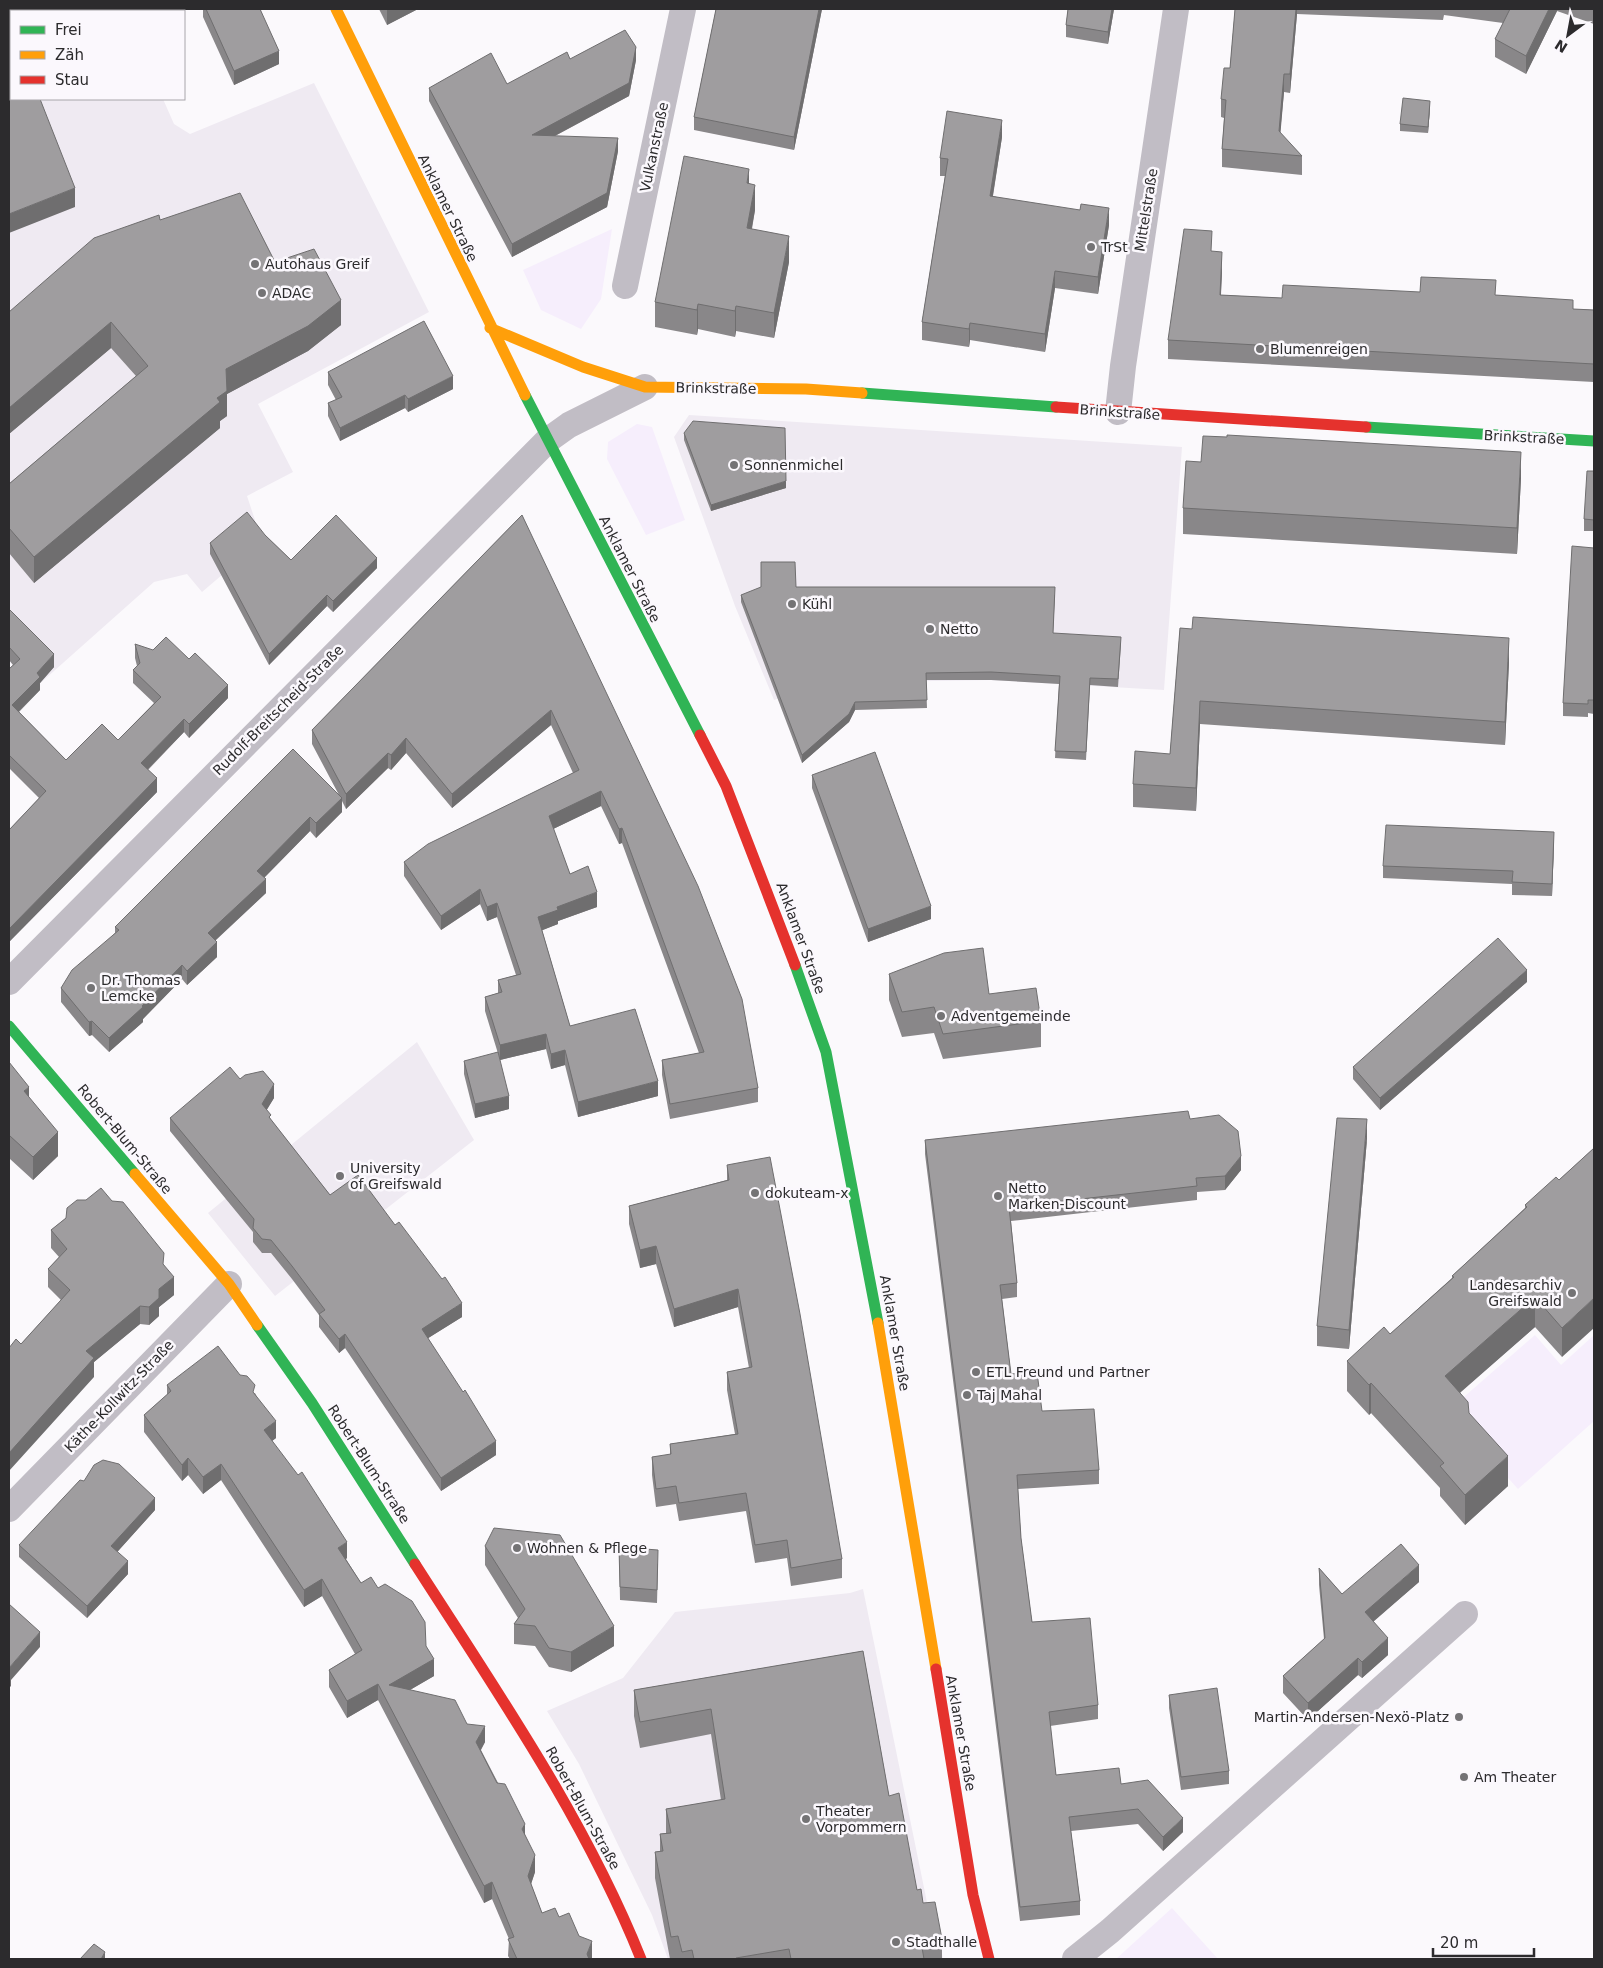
<svg xmlns="http://www.w3.org/2000/svg" width="1603" height="1968" font-family="'DejaVu Sans',sans-serif">
<style>
.built{fill:#efeaf2}
.green{fill:#f6eefc}
.lines{fill:none;stroke-linecap:round;stroke-linejoin:round}
.street{stroke:#c1bdc5;stroke-width:26}
.fast{stroke:#30b455;stroke-width:11}
.slow{stroke:#ff9f0a;stroke-width:11}
.jam{stroke:#e5322d;stroke-width:11}
.wall{fill:#898789}
.shaded-wall{fill:#6f6e6f}
.building{fill:#9f9d9f;stroke:#6f6e6f}
.poi-dot{fill:#747375;stroke:#fbf8fd;stroke-width:2}
.labels{text-anchor:middle;stroke-width:5;stroke-linejoin:round;paint-order:stroke}
.street-label{font-size:14px;fill:#2c2b2d;stroke:#fbf8fd}
.poi-label{font-size:14px;fill:#2c2b2d;stroke:#fbf8fd;text-anchor:start}
</style>
<rect width="100%" height="100%" fill="#fbf9fc"/>
<path class="built" d="M9,9H121L123,11H11V99H163L174,124L190,134L314,83L429,312L258,404L293,472L247,496L262,541L202,592L187,574L154,582L36,687L9,661Z
M689,415L1182,447L1164,690L991,680L821,683L774,700L735,606L674,437Z
M417,1042L474,1140L275,1296L208,1213Z
M863,1589L931,1922H936L943,1959H668L652,1915L579,1764L547,1711L623,1678L675,1612L850,1593Z"/>
<path class="green" d="M612,229L601,299L581,329L541,310L523,270Z
M637,424L652,427L685,520L646,535L607,459L608,442Z
M1535,1335L1561,1365L1594,1335V1421L1518,1489L1484,1451L1442,1416Z
M1172,1908L1218,1959H1116Z"/>
<g class="lines">
<path class="street" d="M625,286L683,9
M1118,412L1123,366L1176,9
M9,982L548,440L569,425L645,387
M9,1509L229,1284
M1075,1959L1110,1931L1465,1614"/>
<path class="fast" d="M862,393L1056,407
M525,395L700,735
M1366,427L1594,441
M795,965L826,1052L878,1323
M9,1026L135,1174
M257,1325L312,1403L415,1564"/>
<path class="slow" d="M336,9L525,395
M490,328L583,367L645,387L806,389L862,393
M135,1174L229,1284L257,1325
M878,1323L936,1669"/>
<path class="jam" d="M1056,407L1366,427
M700,735L726,786L795,965
M415,1564C497,1692 584,1817 641,1959
M936,1669L973,1895L989,1959"/>
</g>
<path class="wall" d="M203,9H260L279,64L234,85L203,17Z
M379,9H418L387,25Z
M716,9H822L794,150L694,130V117Z
M1068,9H1114L1108,44L1066,37V25Z
M1235,9H1594V24L1557,11L1526,74L1495,57V39L1503,23L1444,15L1443,20L1297,14L1290,93L1284,92L1280,133L1302,156V175L1222,167V149L1224,118L1221,117V99L1230,68Z
M570,59L636,60L629,96L555,136L618,151L607,207L512,257L429,101V88L507,84Z
M1430,108L1428,133L1400,131V124Z
M1002,137L993,196L1109,225L1098,294L1055,288L1045,352L970,340L969,347L922,340V322L945,176H940V158Z
M749,184L755,210L752,229L789,262L774,338L736,331L735,337L698,329L697,335L655,327V302Z
M160,220L275,262L341,325L308,351L227,394V416L220,421V428L34,583L9,553V484L136,376L111,348L9,434V312Z
M1212,251L1222,270L1221,295L1282,298L1420,292L1496,295L1573,309L1594,310V382L1168,359V340Z
M328,372L453,389L408,412L405,408L340,441L328,416V403L336,400L328,385Z
M684,433L786,488L711,511L684,440Z
M1594,471V531H1584V519Z
M1521,478L1517,554L1183,534V508Z
M522,515L758,1088V1102L670,1119L662,1075V1060L699,1053L622,843L619,844L601,806L553,829L570,874L597,907L558,921V924L542,930L570,1026L658,1096L578,1117L565,1065L551,1069L546,1049L500,1060L485,1011V997L498,993V980L516,975L497,917L487,921L480,904L441,930L404,876V862L573,773L551,725L452,808L406,753L391,770L388,768L346,809L342,801V812L316,838L310,831L264,878L266,893L215,941L217,957L187,985L182,979L143,1019V1022L109,1052L92,1035L89,1036L61,1002V988L115,933V927L339,795L312,744V730Z
M265,535L291,560L377,568L333,612L327,606L269,665L210,554V543Z
M1594,548V714L1588,713V717L1563,716V703Z
M796,587L1055,595L1053,633L1121,644L1118,687L1090,685L1086,760L1055,758L1059,684L991,680H926L927,708L855,710L849,722L802,763L741,602V595Z
M9,609L54,667L40,683V690L19,712L66,760L118,740L154,703L133,683V670L137,666L135,658V644L228,698L189,738L184,732L148,770L157,792L10,941H9V830L39,798L9,768V669L13,665L9,660Z
M1180,628L1509,662L1505,745L1200,724L1196,811L1133,807V784L1170,754Z
M812,775L931,919L868,942L812,788Z
M1554,844L1552,896L1512,895V884L1383,878V866Z
M889,974L989,994L1041,1021V1047L943,1059L934,1033L902,1037L889,1000Z
M1527,982L1380,1110L1353,1079V1067Z
M464,1061L509,1109L475,1118L464,1074Z
M9,1062L29,1098L58,1156L33,1180L10,1159Z
M240,1079L274,1098L266,1110L271,1120L330,1195L462,1317L428,1338L496,1455L441,1491L345,1348L339,1353L319,1327V1315L292,1279L271,1253H262L253,1242V1232L170,1131V1118Z
M1190,1119L1241,1170L1225,1190L1197,1192V1200L1011,1221L1017,1283V1297L1002,1299L1011,1374L1042,1411L1099,1470V1484L1018,1489L1021,1538L1032,1622L1098,1705V1719L1050,1726L1056,1775L1121,1784L1183,1832L1163,1851L1138,1824L1071,1831L1080,1901V1915L1020,1921L925,1154V1140Z
M1367,1139L1349,1349L1317,1346V1326Z
M1594,1148L1562,1357L1535,1327L1460,1392L1469,1413L1508,1486L1465,1525L1440,1496V1488L1371,1413L1369,1415L1347,1391V1361L1390,1334L1452,1278V1276L1525,1208V1205L1559,1180Z
M727,1165L842,1559V1578L791,1586L787,1558L755,1563L746,1511L679,1521L676,1504L656,1507L652,1475V1457L670,1455V1444L735,1434L727,1390V1372L749,1368L738,1307L674,1327L656,1264L640,1268L629,1224V1206L727,1180Z
M66,1218L164,1265L174,1295L159,1307V1316L149,1325L140,1324L94,1362V1377L21,1344L61,1300L48,1287V1269L59,1257L51,1248V1230Z
M167,1385L255,1393L276,1438L272,1441L347,1558L346,1559L361,1583L378,1588L426,1646L434,1676L410,1690L467,1724L485,1742L481,1750L525,1835L535,1872L531,1884L542,1913L559,1917L579,1936L592,1958V1959H510L508,1956L509,1939L492,1899L484,1903L378,1700L347,1718L329,1687V1670L355,1654L322,1596L304,1607L221,1480L203,1494L188,1475L182,1481L144,1432V1415L167,1395Z
M155,1510L117,1552L128,1574L87,1618L19,1557V1545Z
M485,1546L614,1646L571,1672L549,1667L535,1646L514,1644V1624L518,1618L485,1565Z
M619,1547L658,1564L657,1603L620,1600Z
M1319,1568L1342,1594L1419,1582L1373,1621L1388,1655L1362,1678L1358,1675L1308,1720L1283,1693V1676L1324,1639L1319,1585Z
M863,1651L889,1796L917,1890L923,1903L942,1939V1959H670L655,1878V1852L660,1851V1834L666,1833V1809L721,1800L711,1734L640,1748L634,1716V1690Z
M1169,1695L1229,1771V1784L1181,1790L1169,1708Z"/>
<path class="shaded-wall" d="M387,9H418L387,25Z
M819,9H822L794,150V137Z
M1112,9H1114L1108,44V32Z
M1296,9H1297V14L1290,93V74Z
M1549,9H1557V11L1526,74V56Z
M636,47V60L629,96L532,148V135Z
M279,51V64L234,85V71Z
M1284,74V92L1279,150V131Z
M1430,101V108L1428,133V127Z
M1002,120V137L990,213V196Z
M618,138V151L607,207L512,257V244Z
M749,169V194L747,183Z
M755,185V210L747,253V228Z
M75,188V207L9,233V214Z
M1109,208V225L1098,294V277Z
M789,236V262L774,338V313Z
M1222,252V270L1220,313V295Z
M1055,271V288L1045,352V334Z
M341,300V325L308,351L227,394V416L220,421V428L34,583V557L226,369Z
M698,304V329L697,335V310Z
M736,306V331L735,337V311Z
M111,322V348L9,434V408Z
M970,323V340L969,347V329Z
M453,376V389L408,412V399Z
M405,395V408L340,441V428Z
M1521,452V478L1517,554V528Z
M786,481V488L711,511V505Z
M377,558V568L333,612V601Z
M327,595V606L269,665V654Z
M1509,638V662L1505,745V722Z
M54,654V667L40,683V690L12,718V705L37,673Z
M228,685V698L189,738V724Z
M1200,701V724L1196,811V788Z
M855,702V710L849,722L802,763V755Z
M551,710V725L452,808V794Z
M184,719V732L141,776V763Z
M406,738V753L391,770V755Z
M388,753V768L346,809V794Z
M157,778V792L10,941V928Z
M601,791V806L549,831V816Z
M342,798V812L316,838V823Z
M310,817V831L257,885V871Z
M622,828V843L619,844V829Z
M1554,832V844L1552,896V884Z
M266,879V893L208,947V933Z
M480,889V904L441,930V916Z
M597,892V907L558,921V924L538,932V917L557,907Z
M497,903V917L487,921V907Z
M931,906V919L868,942V929Z
M217,942V957L187,985V971Z
M182,965V979L143,1019V1022L109,1052V1038Z
M1527,970V982L1380,1110V1098Z
M92,1021V1035L89,1036V1022Z
M546,1034V1049L500,1060V1045Z
M565,1050V1065L551,1069V1054Z
M658,1081V1096L578,1117V1102Z
M274,1084V1098L262,1118V1104Z
M29,1087V1111L24,1091Z
M509,1096V1109L475,1118V1104Z
M1367,1119V1139L1349,1349V1330Z
M58,1132V1156L33,1180V1157Z
M10,1136V1159L9,1160V1137Z
M1241,1156V1170L1225,1190V1176Z
M656,1246V1264L640,1268V1250Z
M174,1277V1295L159,1307V1316L149,1325V1307L159,1289Z
M738,1289V1307L674,1327V1309Z
M1535,1297V1327L1445,1406V1376Z
M1594,1298V1328L1562,1357V1328Z
M462,1303V1317L422,1342V1329Z
M140,1306V1324L94,1362V1377L9,1471V1453L86,1351Z
M345,1334V1348L339,1353V1339Z
M1371,1383V1413L1369,1415V1385Z
M276,1421V1438L264,1447V1430Z
M496,1441V1455L441,1491V1478Z
M1508,1456V1486L1465,1525V1495Z
M188,1458V1475L182,1481V1465Z
M221,1464V1480L203,1494V1477Z
M155,1498V1510L111,1559V1546Z
M347,1542V1558L338,1564V1548Z
M128,1561V1574L87,1618V1606Z
M1419,1565V1582L1365,1629V1612Z
M322,1579V1596L304,1607V1590Z
M614,1626V1646L571,1672V1652Z
M40,1632V1647L11,1680V1686L9,1688V1668Z
M1388,1638V1655L1362,1678V1662Z
M1358,1658V1675L1308,1720V1703Z
M434,1659V1676L389,1702V1685Z
M378,1684V1700L347,1718V1701Z
M485,1726V1742L476,1758V1742Z
M1183,1818V1832L1163,1851V1837Z
M525,1824V1840L522,1829Z
M535,1855V1872L528,1893V1876Z
M492,1882V1899L484,1903V1886Z
M592,1941V1959H587V1954Z
M105,1952V1959H101Z"/>
<path class="building" d="M9,9H100L101,11H11V99H40L75,188L9,214Z
M206,9H260L279,51L234,71Z
M716,9H819L794,137L694,117Z
M1068,9H1112L1108,32L1066,25Z
M1235,9H1296L1290,74H1284L1279,131L1302,156L1222,149L1226,100L1221,99L1224,68H1230Z
M1510,9H1549L1526,56L1495,39Z
M625,30L636,47L629,83L532,135L618,138L607,193L512,244L429,88L491,53L507,84L567,52L570,59Z
M1403,98L1430,101L1428,127L1400,124Z
M947,111L1002,120L990,196L1080,210L1081,204L1109,208L1098,277L1055,271L1045,334L970,323L969,329L922,322L948,159L940,158Z
M684,156L749,169L747,183L755,185L747,228L789,236L774,313L736,306L735,311L698,304L697,310L655,302Z
M240,193L275,262L314,249L341,300L308,326L226,369L227,391L217,398L220,402L34,557L9,528V484L148,366L111,322L9,408V312L94,238L159,215L160,220Z
M1184,229L1212,231L1211,251L1222,252L1220,295L1282,298L1283,285L1420,292L1421,277L1496,280L1495,295L1573,300V309L1594,310V364L1168,340Z
M424,321L453,376L408,399L405,395L340,428L328,403L342,397L328,372Z
M693,421L785,428L786,481L711,505L684,433Z
M1227,435L1521,452L1517,528L1183,508L1186,461L1201,462L1203,436L1227,437Z
M1587,471H1594V520L1584,519Z
M247,512L265,535L291,560L336,515L377,558L333,601L327,595L269,654L210,543Z
M522,515L698,886L742,999L758,1088L670,1104L662,1060L704,1052L622,828L619,829L601,791L549,816L570,874L588,866L597,892L557,907L558,910L538,917L570,1026L635,1009L658,1081L578,1102L565,1050L551,1054L546,1034L500,1045L485,997L502,992L498,980L521,974L497,903L487,907L480,889L441,916L404,862L428,844L579,770L551,710L452,794L406,738L391,755L388,753L346,794L312,730Z
M1572,546L1594,548V700H1588V704L1563,703Z
M761,562H795L796,587H1055L1053,633L1121,637L1118,679L1090,678L1086,752L1055,751L1060,676L991,672L926,673L927,700L855,702L849,714L802,755L741,595L761,587Z
M9,609L54,654L37,673L40,677L12,705L66,760L102,724L118,740L161,697L133,670L140,663L135,644L153,650L166,637L189,659L195,653L228,685L189,724L184,719L141,763L157,778L10,928H9V830L46,791L9,755V669L20,659L9,647Z
M1193,617L1509,638L1505,722L1200,701L1196,788L1133,784L1135,751L1170,754L1180,628L1192,629Z
M293,749L342,798L316,823L310,817L257,871L266,879L208,933L217,942L187,971L182,965L142,1006L143,1007L109,1038L92,1021L89,1022L61,988L72,970L119,930L115,927Z
M875,752L931,906L868,929L812,775Z
M1386,825L1554,832L1552,884L1512,882L1513,871L1383,866Z
M1498,938L1527,970L1380,1098L1353,1067Z
M983,948L989,994L1036,988L1041,1021L943,1034L934,1007L902,1012L889,974L944,953Z
M498,1052L509,1096L475,1104L464,1061Z
M9,1062L29,1087L24,1091L58,1132L33,1157L10,1136L9,1137Z
M230,1067L240,1079L245,1075L263,1071L274,1084L262,1104L271,1115L269,1117L330,1195L358,1175L395,1225L399,1222L442,1279L445,1277L462,1303L422,1329L463,1392L465,1390L496,1441L441,1478L345,1334L339,1339L319,1314L325,1310L292,1266L271,1240L262,1239L253,1228L254,1219L170,1118Z
M1188,1111L1190,1119L1219,1115L1238,1131L1241,1156L1225,1176L1196,1178L1197,1186L1009,1207L1017,1283L1000,1285L1011,1374L1037,1372L1042,1411L1094,1409L1099,1470L1017,1475L1021,1538L1032,1622L1090,1618L1098,1705L1049,1712L1056,1775L1119,1768L1121,1784L1148,1780L1183,1818L1163,1837L1138,1809L1069,1817L1080,1901L1020,1907L925,1140Z
M1337,1118L1367,1119L1349,1330L1317,1326Z
M1594,1148V1298L1562,1328L1535,1297L1445,1376L1468,1402L1469,1413L1508,1456L1465,1495L1440,1466L1444,1463L1371,1383L1369,1385L1347,1361L1384,1327L1390,1334L1454,1277L1452,1276L1527,1207L1525,1205L1556,1177L1559,1180Z
M770,1157L800,1314L842,1559L791,1568L787,1540L755,1545L746,1493L679,1503L676,1486L656,1489L652,1457L671,1454L670,1444L738,1434L727,1372L752,1367L738,1289L674,1309L656,1246L640,1250L629,1206L729,1180L727,1165Z
M101,1188L112,1201L123,1202L164,1253L163,1264L174,1277L159,1289V1298L149,1307L140,1306L86,1351L94,1358L9,1453V1348L16,1339L21,1344L70,1290L48,1269L67,1249L51,1230L66,1218L67,1208L77,1200H86Z
M218,1346L240,1375L247,1376L255,1385L253,1392L276,1421L264,1430L298,1475L302,1472L347,1542L338,1548L361,1583L371,1577L378,1588L385,1584L412,1601L425,1622L426,1646L434,1659L389,1685L455,1700L467,1724L485,1726L476,1742L497,1783L505,1784L525,1824L522,1829L535,1855L528,1876L542,1913L555,1908L559,1917L569,1913L579,1936L592,1941L587,1954L589,1959H517L508,1939L514,1937L492,1882L484,1886L378,1684L347,1701L329,1670L362,1650L322,1579L304,1590L221,1464L203,1477L188,1458L182,1465L144,1415L171,1391L167,1385Z
M103,1460L119,1464L155,1498L111,1546L128,1561L87,1606L19,1545L80,1480L84,1481L94,1465Z
M494,1528L560,1535L614,1626L571,1652L549,1648L535,1626L514,1624L525,1609L485,1546Z
M1401,1544L1419,1565L1365,1612L1388,1638L1362,1662L1358,1658L1308,1703L1283,1676L1325,1638L1319,1568L1342,1594Z
M619,1547L658,1550L657,1590L620,1587Z
M9,1604L40,1632L9,1668Z
M863,1651L889,1796L899,1793L917,1890L921,1889L923,1903L935,1902L942,1939L921,1942L924,1959H791L789,1949L736,1958V1959H694L692,1950L682,1952L678,1936L671,1937L655,1852L663,1851L660,1834L671,1833L666,1809L725,1799L711,1709L640,1722L634,1690Z
M1217,1688L1229,1771L1181,1777L1169,1695Z
M94,1944L105,1952L101,1959H80Z"/>
<g class="poi-dot">
<circle cx="1091" cy="247" r="5"/>
<circle cx="255" cy="264" r="5"/>
<circle cx="262" cy="293" r="5"/>
<circle cx="1260" cy="349" r="5"/>
<circle cx="734" cy="465" r="5"/>
<circle cx="792" cy="604" r="5"/>
<circle cx="930" cy="629" r="5"/>
<circle cx="91" cy="988" r="5"/>
<circle cx="941" cy="1016" r="5"/>
<circle cx="340" cy="1176" r="5"/>
<circle cx="755" cy="1193" r="5"/>
<circle cx="998" cy="1196" r="5"/>
<circle cx="1572" cy="1293" r="5"/>
<circle cx="976" cy="1372" r="5"/>
<circle cx="967" cy="1395" r="5"/>
<circle cx="517" cy="1548" r="5"/>
<circle cx="1459" cy="1717" r="5"/>
<circle cx="1464" cy="1777" r="5"/>
<circle cx="806" cy="1819" r="5"/>
<circle cx="896" cy="1942" r="5"/>
</g>
<g class="labels">
<g class="street-label">
<text transform="translate(654 147) rotate(-78)" y="5">Vulkanstraße</text>
<text transform="translate(448 208) rotate(64)" y="5">Anklamer Straße</text>
<text transform="translate(1146 210) rotate(-81)" y="5">Mittelstraße</text>
<text transform="translate(716 388) rotate(1)" y="5">Brinkstraße</text>
<text transform="translate(1120 412) rotate(4)" y="5">Brinkstraße</text>
<text transform="translate(1524 437) rotate(3)" y="5">Brinkstraße</text>
<text transform="translate(630 569) rotate(63)" y="5">Anklamer Straße</text>
<text transform="translate(278 710) rotate(-45)" y="5">Rudolf-Breitscheid-Straße</text>
<text transform="translate(801 938) rotate(70)" y="5">Anklamer Straße</text>
<text transform="translate(125 1139) rotate(50)" y="5">Robert-Blum-Straße</text>
<text transform="translate(895 1333) rotate(80)" y="5">Anklamer Straße</text>
<text transform="translate(119 1396) rotate(-46)" y="5">Käthe-Kollwitz-Straße</text>
<text transform="translate(369 1464) rotate(57)" y="5">Robert-Blum-Straße</text>
<text transform="translate(961 1733) rotate(80)" y="5">Anklamer Straße</text>
<text transform="translate(583 1808) rotate(61)" y="5">Robert-Blum-Straße</text>
</g>
<g class="poi-label">
<text x="1101" y="252">TrSt</text>
<text x="265" y="269">Autohaus Greif</text>
<text x="272" y="298">ADAC</text>
<text x="1270" y="354">Blumenreigen</text>
<text x="744" y="470">Sonnenmichel</text>
<text x="802" y="609">Kühl</text>
<text x="940" y="634">Netto</text>
<text x="101" y="985">Dr. Thomas<tspan x="101" dy="16">Lemcke</tspan></text>
<text x="951" y="1021">Adventgemeinde</text>
<text x="350" y="1173">University<tspan x="350" dy="16">of Greifswald</tspan></text>
<text x="1008" y="1193">Netto<tspan x="1008" dy="16">Marken-Discount</tspan></text>
<text x="765" y="1198">dokuteam-x</text>
<text x="1562" y="1290" text-anchor="end">Landesarchiv<tspan x="1562" dy="16">Greifswald</tspan></text>
<text x="986" y="1377">ETL Freund und Partner</text>
<text x="977" y="1400">Taj Mahal</text>
<text x="527" y="1553">Wohnen &amp; Pflege</text>
<text x="1449" y="1722" text-anchor="end">Martin-Andersen-Nexö-Platz</text>
<text x="1474" y="1782">Am Theater</text>
<text x="816" y="1816">Theater<tspan x="816" dy="16">Vorpommern</tspan></text>
<text x="906" y="1947">Stadthalle</text>
</g>
</g>
<rect width="1603" height="1968" fill="none" stroke="#2c2b2d" stroke-width="20"/>
<rect x="10" y="10" width="175" height="90" fill="#fbf8fd" stroke="#a8a6aa"/>
<rect x="20" y="26" width="25" height="8" fill="#30b455" stroke="#a8a6aa"/>
<text x="55" y="35" font-size="15" fill="#2c2b2d">Frei</text>
<rect x="20" y="51" width="25" height="8" fill="#ff9f0a" stroke="#a8a6aa"/>
<text x="55" y="60" font-size="15" fill="#2c2b2d">Zäh</text>
<rect x="20" y="76" width="25" height="8" fill="#e5322d" stroke="#a8a6aa"/>
<text x="55" y="85" font-size="15" fill="#2c2b2d">Stau</text>
<g transform="translate(1568 35) rotate(212)" stroke="#fbf8fd" stroke-width="4" paint-order="stroke">
<path d="M0-4L9 19L0 12L-9 19Z" fill="#2c2b2d"/>
<text y="-8" font-size="14" font-weight="bold" text-anchor="middle" fill="#2c2b2d">N</text>
</g>
<path d="M1433 1948v8h101v-8" fill="none" stroke="#2c2b2d" stroke-width="2.5"/>
<text x="1440" y="1948" font-size="15" fill="#2c2b2d" stroke="#fbf8fd" stroke-width="4" paint-order="stroke">20 m</text>
</svg>
